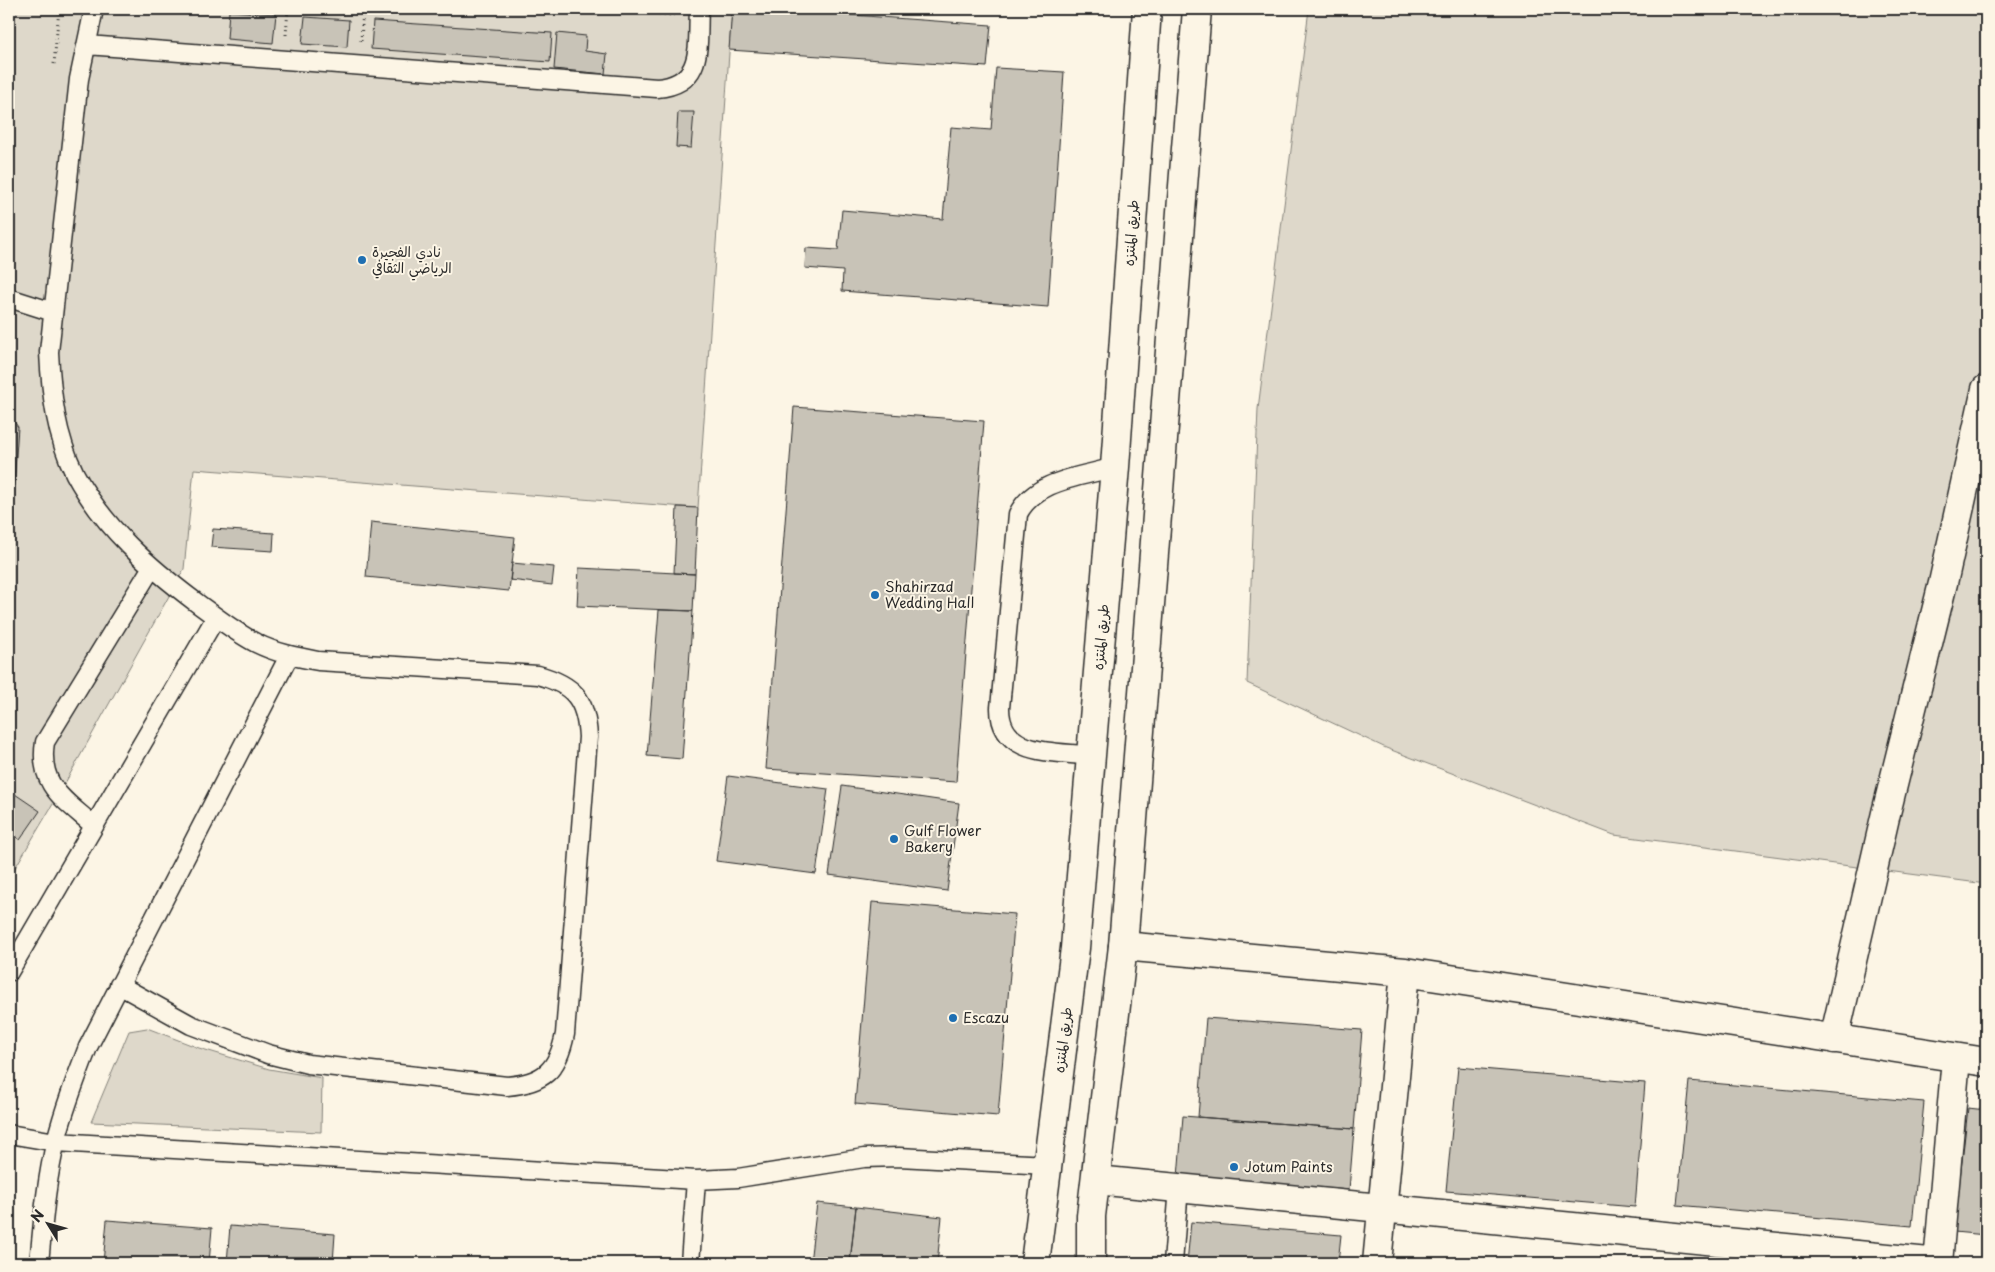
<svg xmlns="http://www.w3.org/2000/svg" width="1995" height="1272" font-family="'Playpen Sans','Playpen Sans Arabic',sans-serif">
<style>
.green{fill:#ded8ca;stroke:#84827a}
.building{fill:#c8c3b7;stroke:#2b2b2b}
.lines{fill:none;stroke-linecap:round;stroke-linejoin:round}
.service-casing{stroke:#2b2b2b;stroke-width:21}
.minor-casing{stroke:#2b2b2b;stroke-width:31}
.tertiary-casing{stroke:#2b2b2b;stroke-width:31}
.path{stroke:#2b2b2b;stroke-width:3;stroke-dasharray:1 4;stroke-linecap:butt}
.service{stroke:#fcf5e5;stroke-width:18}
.minor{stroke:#fcf5e5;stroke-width:28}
.tertiary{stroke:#fcf5e5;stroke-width:28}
.poi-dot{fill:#1f6fb2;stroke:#fcf5e5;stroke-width:2}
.labels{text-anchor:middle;stroke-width:4;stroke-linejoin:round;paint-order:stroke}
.street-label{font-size:14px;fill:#2b2b2b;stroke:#fcf5e5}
.poi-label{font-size:14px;fill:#2b2b2b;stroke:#fcf5e5;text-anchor:start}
</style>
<rect width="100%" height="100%" fill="#fcf5e5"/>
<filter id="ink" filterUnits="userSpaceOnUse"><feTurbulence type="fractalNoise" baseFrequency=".02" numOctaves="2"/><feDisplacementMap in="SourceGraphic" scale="10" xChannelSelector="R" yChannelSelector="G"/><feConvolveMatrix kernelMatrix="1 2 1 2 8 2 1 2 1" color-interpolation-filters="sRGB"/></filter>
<g filter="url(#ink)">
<path class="green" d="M9,9H732L698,508L194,469L184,569L59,794L9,878Z
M1309,9H1986V884L1614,835L1386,748L1247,683L1258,409Z
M147,1028L199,1048L269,1069L322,1078L321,1132L91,1122L129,1031Z"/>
<path class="building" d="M732,9H768L991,25L987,67L729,50Z
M229,11L276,14L273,43L227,39Z
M305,17L349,20L347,47L302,44Z
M373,21L552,33L550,62L371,49Z
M557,33L586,36L585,51L607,54L605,74L554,69Z
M996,68L1064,72L1048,307L842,291L843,271L805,268L806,248L838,250L842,210L943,219L951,127L991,130Z
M678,112H694L691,148L676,147Z
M794,407L984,421L956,782L766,769Z
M9,415L18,427L9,555Z
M677,507L698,508L695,574L674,573Z
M371,522L515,537L509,591L366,577Z
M213,529L274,533L273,551L211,547Z
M512,563L554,567L552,585L510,580Z
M579,568L695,574L693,611L577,606Z
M659,610L693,611L682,759L647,756Z
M728,776L828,789L816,874L716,861Z
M842,786L959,803L947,891L829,875Z
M9,790L40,811L20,840L9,832Z
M872,902L1015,914L998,1116L855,1104Z
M1206,1018L1362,1030L1354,1129L1198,1117Z
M1458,1067L1645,1083L1635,1207L1446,1191Z
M1689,1081L1924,1102L1912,1226L1677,1205Z
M1968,1108L1986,1110V1235L1954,1232Z
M1183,1116L1354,1129L1349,1190L1178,1177Z
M817,1203L856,1207L850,1263H810Z
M856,1207L942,1217L937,1263L850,1262Z
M107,1220L212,1228L209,1263H103Z
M1191,1222L1341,1235L1338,1263H1187Z
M230,1226L335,1234L333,1263H227Z"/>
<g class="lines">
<g class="service-casing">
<path id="service" d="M94,9L79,79L49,352C51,394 56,436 75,474C104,528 149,567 197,603C216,617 235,632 256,643C276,653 296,657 318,661L538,675C574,685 586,699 588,737L565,1034C558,1070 544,1083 507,1086L308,1064L268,1054L191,1025L119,985
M87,45L657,88C705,84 697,45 699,9
M9,298L53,312
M1091,756C1055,751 1000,757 1000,708L1018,514C1035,480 1081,477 1115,467
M94,826C64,799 38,786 45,742L152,567
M9,972L216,617
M9,1134L56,1142L696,1180L738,1178L864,1158L899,1157L1048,1165
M39,1263C43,1223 46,1181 56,1141C64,1109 76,1078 88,1047L289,656
M690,1263L696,1180
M1173,1263L1179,1187"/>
</g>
<g class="minor-casing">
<path id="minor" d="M1123,946L1405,972L1986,1062
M1834,1039L1886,813L1943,583L1986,389
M1096,1180L1939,1263
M1377,1263L1405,972
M1938,1263L1956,1058"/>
</g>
<g class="tertiary-casing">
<path id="tertiary" d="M1035,1263L1075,948L1115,467L1147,9
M1091,1263V1216L1123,946L1197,9"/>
</g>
<path class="path" d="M604,9L674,15
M286,35L288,9
M361,41L363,9
M54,64L59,9"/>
<use href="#service" class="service"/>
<use href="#minor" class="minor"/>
<use href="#tertiary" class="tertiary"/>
</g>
</g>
<g class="poi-dot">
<circle cx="362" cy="260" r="5"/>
<circle cx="875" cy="595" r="5"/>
<circle cx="894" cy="839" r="5"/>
<circle cx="953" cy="1018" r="5"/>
<circle cx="1234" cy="1167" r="5"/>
</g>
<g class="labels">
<g class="street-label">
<text transform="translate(1131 233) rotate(-86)" y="5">طريق المنتزه</text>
<text transform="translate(1101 637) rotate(-85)" y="5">طريق المنتزه</text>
<text transform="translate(1063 1040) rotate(-83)" y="5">طريق المنتزه</text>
</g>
<g class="poi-label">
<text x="372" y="257">نادي الفجيرة<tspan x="372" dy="16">الرياضي الثقافي</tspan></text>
<text x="885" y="592">Shahirzad<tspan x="885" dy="16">Wedding Hall</tspan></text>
<text x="904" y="836">Gulf Flower<tspan x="904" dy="16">Bakery</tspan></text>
<text x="963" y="1023">Escazu</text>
<text x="1244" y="1172">Jotum Paints</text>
</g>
</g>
<rect width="1995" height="1272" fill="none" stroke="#fcf5e5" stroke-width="30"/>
<rect x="15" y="15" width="1965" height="1242" fill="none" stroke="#2b2b2b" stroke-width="2" filter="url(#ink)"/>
<g transform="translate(48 1224) rotate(307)" stroke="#fcf5e5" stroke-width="4" paint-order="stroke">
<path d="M0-4L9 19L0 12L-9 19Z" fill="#2b2b2b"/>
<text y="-8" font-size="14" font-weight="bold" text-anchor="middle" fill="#2b2b2b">N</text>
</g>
</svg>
